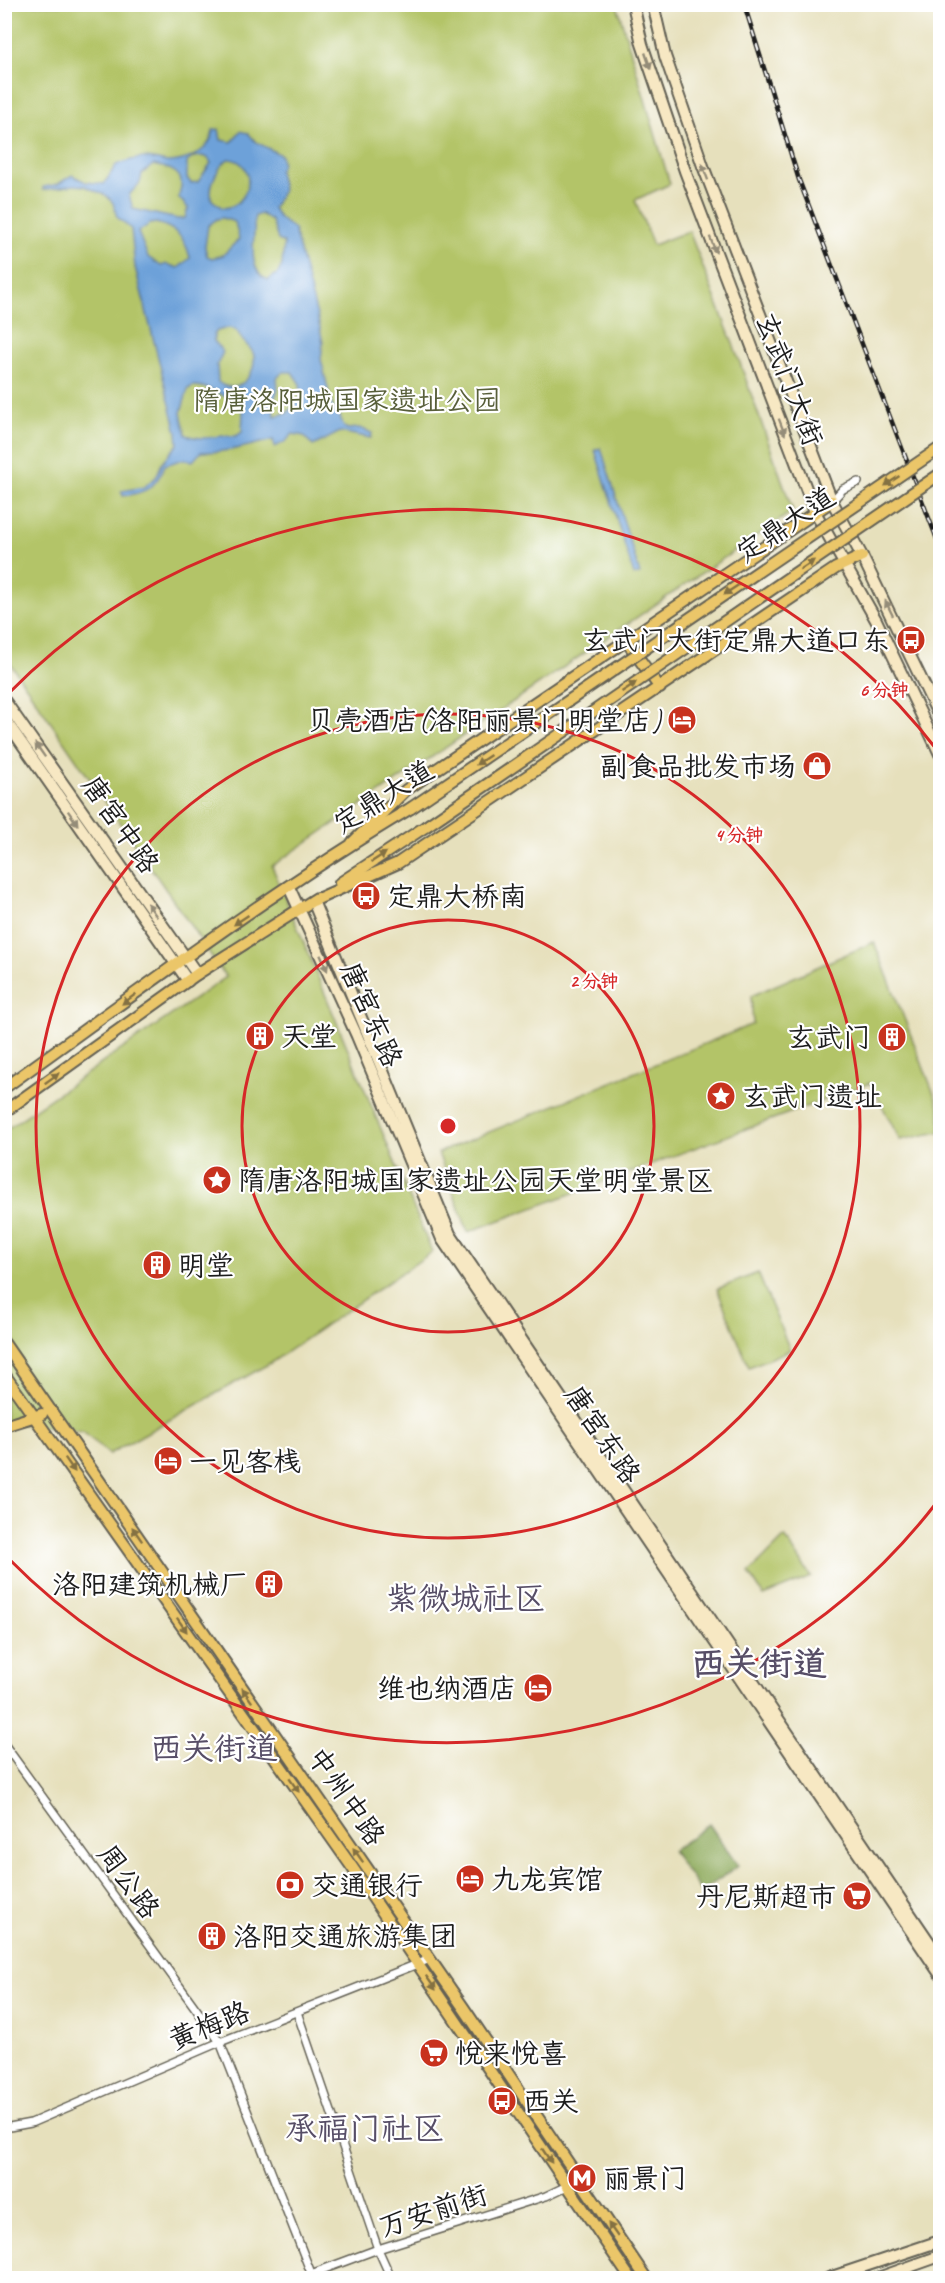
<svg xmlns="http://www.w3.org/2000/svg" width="945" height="2283" font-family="Caveat,'LXGW WenKai TC',sans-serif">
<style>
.green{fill:#b3c467;stroke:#687042;stroke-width:1.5}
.forest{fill:#8eaa5c;stroke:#55633c;stroke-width:1.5}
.water{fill:#6da1d9;stroke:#445e7a;stroke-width:1.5;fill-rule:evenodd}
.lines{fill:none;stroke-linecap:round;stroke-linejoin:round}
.street-casing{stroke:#636154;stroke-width:10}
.secondary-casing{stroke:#636154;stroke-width:14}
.primary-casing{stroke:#636154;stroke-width:14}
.street{stroke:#fff;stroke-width:7}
.secondary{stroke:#f7e8c3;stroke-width:10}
.primary{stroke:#ebc669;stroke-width:10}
.rail-casing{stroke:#1c1c1c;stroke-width:4.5}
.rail{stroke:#fff;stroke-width:2;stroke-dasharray:7;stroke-linecap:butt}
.primary-bridge-casing{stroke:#636154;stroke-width:14;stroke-linecap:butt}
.primary-bridge{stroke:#ebc669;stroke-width:10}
.oneway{fill:#948c78}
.oneway2{fill:#847142}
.ring{fill:none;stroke:#d62828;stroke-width:3}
.labels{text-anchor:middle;stroke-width:4.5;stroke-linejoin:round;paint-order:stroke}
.street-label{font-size:28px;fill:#1c1c1c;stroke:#fff}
.park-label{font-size:28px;fill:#585f3a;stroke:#fff}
.poi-label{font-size:28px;fill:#1c1c1c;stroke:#fff;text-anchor:start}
.quarter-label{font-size:32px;fill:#574e67;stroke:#fff}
.district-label{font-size:34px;font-weight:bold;fill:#574e67;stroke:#fff}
.centre{fill:#d62828;stroke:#fff;stroke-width:3}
.ring-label{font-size:18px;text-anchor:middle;font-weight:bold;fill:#d62828;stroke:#fff;stroke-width:4.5;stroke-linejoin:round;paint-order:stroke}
</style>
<rect width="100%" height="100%" fill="#fff"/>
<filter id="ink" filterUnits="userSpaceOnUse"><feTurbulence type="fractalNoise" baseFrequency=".0167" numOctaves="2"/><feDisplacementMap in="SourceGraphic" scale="12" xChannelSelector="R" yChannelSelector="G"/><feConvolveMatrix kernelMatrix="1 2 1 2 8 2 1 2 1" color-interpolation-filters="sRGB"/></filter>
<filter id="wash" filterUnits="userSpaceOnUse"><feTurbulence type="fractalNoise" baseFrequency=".008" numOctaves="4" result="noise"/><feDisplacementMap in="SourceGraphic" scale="24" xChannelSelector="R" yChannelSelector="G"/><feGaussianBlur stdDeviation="1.35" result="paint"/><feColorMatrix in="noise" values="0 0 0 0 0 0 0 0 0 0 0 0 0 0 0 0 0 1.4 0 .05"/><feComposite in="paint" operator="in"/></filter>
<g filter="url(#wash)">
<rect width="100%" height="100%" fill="#e6e0bc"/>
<path class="green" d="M5,5H617L670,184L635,200L653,245L689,231L735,349L793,511L272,866L432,1252L272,1362L109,1454L83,1432L5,1422L4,1131L226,977L5,656Z
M874,942L940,1109V1132L900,1140L870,1083L468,1232L438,1153L753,1024L751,996Z
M758,1273L790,1350L749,1367L717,1289Z
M785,1537L811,1577L764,1596L749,1573Z"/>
<path class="forest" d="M709,1824L738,1866L701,1892L672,1851Z"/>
<path class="water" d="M219,129L221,140L232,142L240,131L248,133L256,142L281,155L282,164L279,171L283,190L273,208L279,218L294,229L318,319L323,343L321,359L332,406L339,414L344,427L348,429L360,428L372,433L371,438L340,432L313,446L304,436L293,434L285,442L275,447L273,440C249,446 226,453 201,452L193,461L184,459L165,465C156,488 146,493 123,496L121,491L144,487L156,477L162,463L178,444L177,432L135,267L131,229L117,217L113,203L107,196L85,186L74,185L43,190V187L58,184L72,175L86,182L104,184L116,165C124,162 135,158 143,158C151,157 159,161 167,162C187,162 211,151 213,130ZM202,156L208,158L211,163L198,182L191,183L187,178V162L194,157ZM228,159C258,160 252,207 223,208L212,200C208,186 217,168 228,159ZM153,165C164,167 181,170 181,183C182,188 179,192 179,198L188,208L185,218L178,219L133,209L129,195L140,183L142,174ZM261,214L272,221L278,240L284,243L282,265L278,273L268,280L261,276C251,262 253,251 254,234C255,227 253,223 255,216ZM222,218L235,222L239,239L223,255L212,258L207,256L205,247L208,226L217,219ZM156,223C176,228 185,237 190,258L178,268L167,264L161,266L148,257L138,232L150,224ZM228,328C237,328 237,331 241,338C245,345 254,349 254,357C256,377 236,396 218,382L217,365L223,352L214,341V335L217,331ZM292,372L300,384L301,397L287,413L275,416L272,404L278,390L277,378L283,372ZM193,386C211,386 221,397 237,400L243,411L242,432L236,436C215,434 208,442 186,435L181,413L188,389Z
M601,448L640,574L634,575L595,450Z"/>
</g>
<g filter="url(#ink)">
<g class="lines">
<g class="street-casing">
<path id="street" d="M832,501L843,489L858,482
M4,1744L220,2042L313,2278
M297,2012L378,2249L391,2278
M4,2128L31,2123L220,2042L430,1959
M311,2274L378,2249L546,2196L567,2186"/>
</g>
<g class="secondary-casing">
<path id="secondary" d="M633,4L642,44L685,171L815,512L876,620L940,754
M653,4L665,56L703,166L832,501L862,556L940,718
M4,700L197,974
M4,718L188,981
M289,887L357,1036L442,1239L940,1974
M313,901L450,1234L940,1958
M829,2278L940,2241
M878,2278L940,2256"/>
</g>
<g class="primary-casing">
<path id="primary" d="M625,639L660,688
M352,843L406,790L832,501
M340,883L425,827
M313,901L398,863L836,568L862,556
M4,1088C138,992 270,892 411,808
M4,1112L197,974L317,898
M4,1343L463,2007L646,2278
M4,1374L352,1867L630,2278
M4,1426L42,1414"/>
</g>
<use href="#street" class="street"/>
<use href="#secondary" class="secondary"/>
<use href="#primary" class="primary"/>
<g class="rail-casing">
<path id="rail" d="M744,4L799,180L940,547"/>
</g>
<use href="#rail" class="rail"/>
<g class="primary-bridge-casing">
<path id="primary-bridge" d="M411,808L940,448
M425,827L940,474"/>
</g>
<use href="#primary-bridge" class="primary-bridge"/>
</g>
<defs><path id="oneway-solid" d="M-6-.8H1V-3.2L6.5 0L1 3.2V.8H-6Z" transform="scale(1.5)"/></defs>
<g class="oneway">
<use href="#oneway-solid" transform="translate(648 61) rotate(71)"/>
<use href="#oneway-solid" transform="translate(705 172) rotate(-110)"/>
<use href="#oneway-solid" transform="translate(713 245) rotate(69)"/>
<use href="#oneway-solid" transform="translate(782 427) rotate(69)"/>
<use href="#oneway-solid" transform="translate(889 608) rotate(-116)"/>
<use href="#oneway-solid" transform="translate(40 750) rotate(-125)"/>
<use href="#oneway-solid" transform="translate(73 818) rotate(55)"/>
<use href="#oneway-solid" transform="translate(152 910) rotate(-125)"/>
<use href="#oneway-solid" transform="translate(324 963) rotate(66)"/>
</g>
<g class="oneway2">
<use href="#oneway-solid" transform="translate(892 481) rotate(146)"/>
<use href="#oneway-solid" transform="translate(807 565) rotate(-34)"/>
<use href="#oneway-solid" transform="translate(731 590) rotate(146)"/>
<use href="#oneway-solid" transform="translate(629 687) rotate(-34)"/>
<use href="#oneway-solid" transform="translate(483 760) rotate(146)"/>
<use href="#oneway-solid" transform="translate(379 857) rotate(-33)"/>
<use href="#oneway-solid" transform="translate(241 920) rotate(146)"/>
<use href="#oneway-solid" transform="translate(129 999) rotate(144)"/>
<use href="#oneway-solid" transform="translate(52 1078) rotate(-36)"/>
<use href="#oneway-solid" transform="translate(70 1465) rotate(55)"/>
<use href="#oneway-solid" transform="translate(137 1534) rotate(-125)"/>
<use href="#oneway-solid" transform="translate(182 1625) rotate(55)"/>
<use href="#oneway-solid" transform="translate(247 1695) rotate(-125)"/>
<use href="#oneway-solid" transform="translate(294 1785) rotate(55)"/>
<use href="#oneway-solid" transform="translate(358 1855) rotate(-125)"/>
<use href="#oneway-solid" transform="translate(431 1983) rotate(55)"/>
<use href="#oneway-solid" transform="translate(547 2156) rotate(56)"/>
<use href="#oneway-solid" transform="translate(613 2230) rotate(-125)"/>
</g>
</g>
<g class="ring">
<circle cx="448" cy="1126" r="206"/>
<circle cx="448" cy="1126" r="412"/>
<path d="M937 1502A617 617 0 0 1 8 1558M8 694A617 617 0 0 1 937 750"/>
</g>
<defs>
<g id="bus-disc" transform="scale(1.5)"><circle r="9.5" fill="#c8321e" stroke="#fff"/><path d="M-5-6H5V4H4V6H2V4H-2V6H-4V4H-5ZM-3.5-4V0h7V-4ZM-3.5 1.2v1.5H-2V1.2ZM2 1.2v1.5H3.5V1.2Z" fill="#fff"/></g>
<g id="hotel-disc" transform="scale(1.5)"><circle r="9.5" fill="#c8321e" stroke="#fff"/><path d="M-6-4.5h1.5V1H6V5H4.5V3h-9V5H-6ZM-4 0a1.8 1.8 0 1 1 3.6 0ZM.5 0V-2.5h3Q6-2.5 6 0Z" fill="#fff"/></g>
<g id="shop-disc" transform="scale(1.5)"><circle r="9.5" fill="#c8321e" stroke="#fff"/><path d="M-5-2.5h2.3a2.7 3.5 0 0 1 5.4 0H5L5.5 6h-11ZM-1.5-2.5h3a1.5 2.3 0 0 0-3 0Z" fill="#fff"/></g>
<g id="building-disc" transform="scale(1.5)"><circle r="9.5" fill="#c8321e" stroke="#fff"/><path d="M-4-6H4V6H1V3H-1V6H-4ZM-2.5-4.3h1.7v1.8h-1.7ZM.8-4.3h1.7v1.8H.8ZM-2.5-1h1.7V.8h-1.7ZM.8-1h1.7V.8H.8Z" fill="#fff"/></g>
<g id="sight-disc" transform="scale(1.5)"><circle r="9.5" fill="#c8321e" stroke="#fff"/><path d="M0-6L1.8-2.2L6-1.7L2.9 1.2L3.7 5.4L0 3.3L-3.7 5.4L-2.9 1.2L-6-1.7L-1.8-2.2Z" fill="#fff"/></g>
<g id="bank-disc" transform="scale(1.5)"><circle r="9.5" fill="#c8321e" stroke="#fff"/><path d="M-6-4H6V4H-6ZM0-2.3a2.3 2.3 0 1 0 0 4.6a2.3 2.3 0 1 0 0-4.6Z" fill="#fff"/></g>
<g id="supermarket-disc" transform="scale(1.5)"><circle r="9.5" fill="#c8321e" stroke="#fff"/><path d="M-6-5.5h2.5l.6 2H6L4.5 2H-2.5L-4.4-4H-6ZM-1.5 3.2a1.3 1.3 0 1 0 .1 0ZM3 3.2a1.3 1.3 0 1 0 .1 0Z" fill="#fff"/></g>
<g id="metro-disc" transform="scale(1.5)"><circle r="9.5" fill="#c8321e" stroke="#fff"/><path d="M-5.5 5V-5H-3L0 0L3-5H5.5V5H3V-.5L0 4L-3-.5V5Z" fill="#fff"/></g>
</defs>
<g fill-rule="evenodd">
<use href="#bus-disc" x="911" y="640"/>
<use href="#hotel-disc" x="682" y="720"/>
<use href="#shop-disc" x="817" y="766"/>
<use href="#bus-disc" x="366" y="896"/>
<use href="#building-disc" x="260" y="1036"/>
<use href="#building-disc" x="892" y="1037"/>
<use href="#sight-disc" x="721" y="1096"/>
<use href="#sight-disc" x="217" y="1180"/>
<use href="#building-disc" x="157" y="1265"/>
<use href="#hotel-disc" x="168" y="1461"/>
<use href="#building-disc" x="269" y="1584"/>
<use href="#hotel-disc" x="538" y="1688"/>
<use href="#hotel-disc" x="470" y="1879"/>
<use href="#bank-disc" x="290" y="1885"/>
<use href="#supermarket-disc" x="857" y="1896"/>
<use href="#building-disc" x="212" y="1936"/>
<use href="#supermarket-disc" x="434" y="2053"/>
<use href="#bus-disc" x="502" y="2101"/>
<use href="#metro-disc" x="582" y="2178"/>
</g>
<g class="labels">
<g class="street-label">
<text transform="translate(790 379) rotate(69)" y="10">玄武门大街</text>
<text transform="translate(785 524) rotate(-34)" y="10">定鼎大道</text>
<text transform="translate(383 796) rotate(-32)" y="10">定鼎大道</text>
<text transform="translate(121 824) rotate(55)" y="10">唐宫中路</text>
<text transform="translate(372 1014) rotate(66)" y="10">唐宫东路</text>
<text transform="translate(603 1434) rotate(56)" y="10">唐宫东路</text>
<text transform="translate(347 1796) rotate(55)" y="10">中州中路</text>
<text transform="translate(129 1881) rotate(54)" y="10">周公路</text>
<text transform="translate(209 2025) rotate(-22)" y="10">黄梅路</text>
<text transform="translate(433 2210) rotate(-18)" y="10">万安前街</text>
</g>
<g class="park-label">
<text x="347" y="410">隋唐洛阳城国家遗址公园</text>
</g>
<g class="poi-label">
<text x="890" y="650" text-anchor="end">玄武门大街定鼎大道口东</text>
<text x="661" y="730" text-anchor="end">贝壳酒店(洛阳丽景门明堂店)</text>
<text x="796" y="776" text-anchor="end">副食品批发市场</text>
<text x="387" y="906">定鼎大桥南</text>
<text x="281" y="1046">天堂</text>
<text x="871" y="1047" text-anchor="end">玄武门</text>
<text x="742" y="1106">玄武门遗址</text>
<text x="238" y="1190">隋唐洛阳城国家遗址公园天堂明堂景区</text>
<text x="178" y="1275">明堂</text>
<text x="189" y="1471">一见客栈</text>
<text x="248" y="1594" text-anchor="end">洛阳建筑机械厂</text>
<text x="517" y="1698" text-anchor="end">维也纳酒店</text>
<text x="491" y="1889">九龙宾馆</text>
<text x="311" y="1895">交通银行</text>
<text x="836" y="1906" text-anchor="end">丹尼斯超市</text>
<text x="233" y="1946">洛阳交通旅游集团</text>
<text x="455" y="2063">悦来悦喜</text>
<text x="523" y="2111">西关</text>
<text x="603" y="2188">丽景门</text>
</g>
<g class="quarter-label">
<text x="466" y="1609">紫微城社区</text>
<text x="214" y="1759">西关街道</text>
<text x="365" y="2139">承福门社区</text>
</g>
<g class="district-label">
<text x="759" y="1675">西关街道</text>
</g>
</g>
<circle cx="448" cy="1126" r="9" class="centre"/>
<g class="ring-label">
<text x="884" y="696">6 分钟</text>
<text x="739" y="841">4 分钟</text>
<text x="594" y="987">2 分钟</text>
</g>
<rect width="945" height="2283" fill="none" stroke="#fff" stroke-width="24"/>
</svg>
